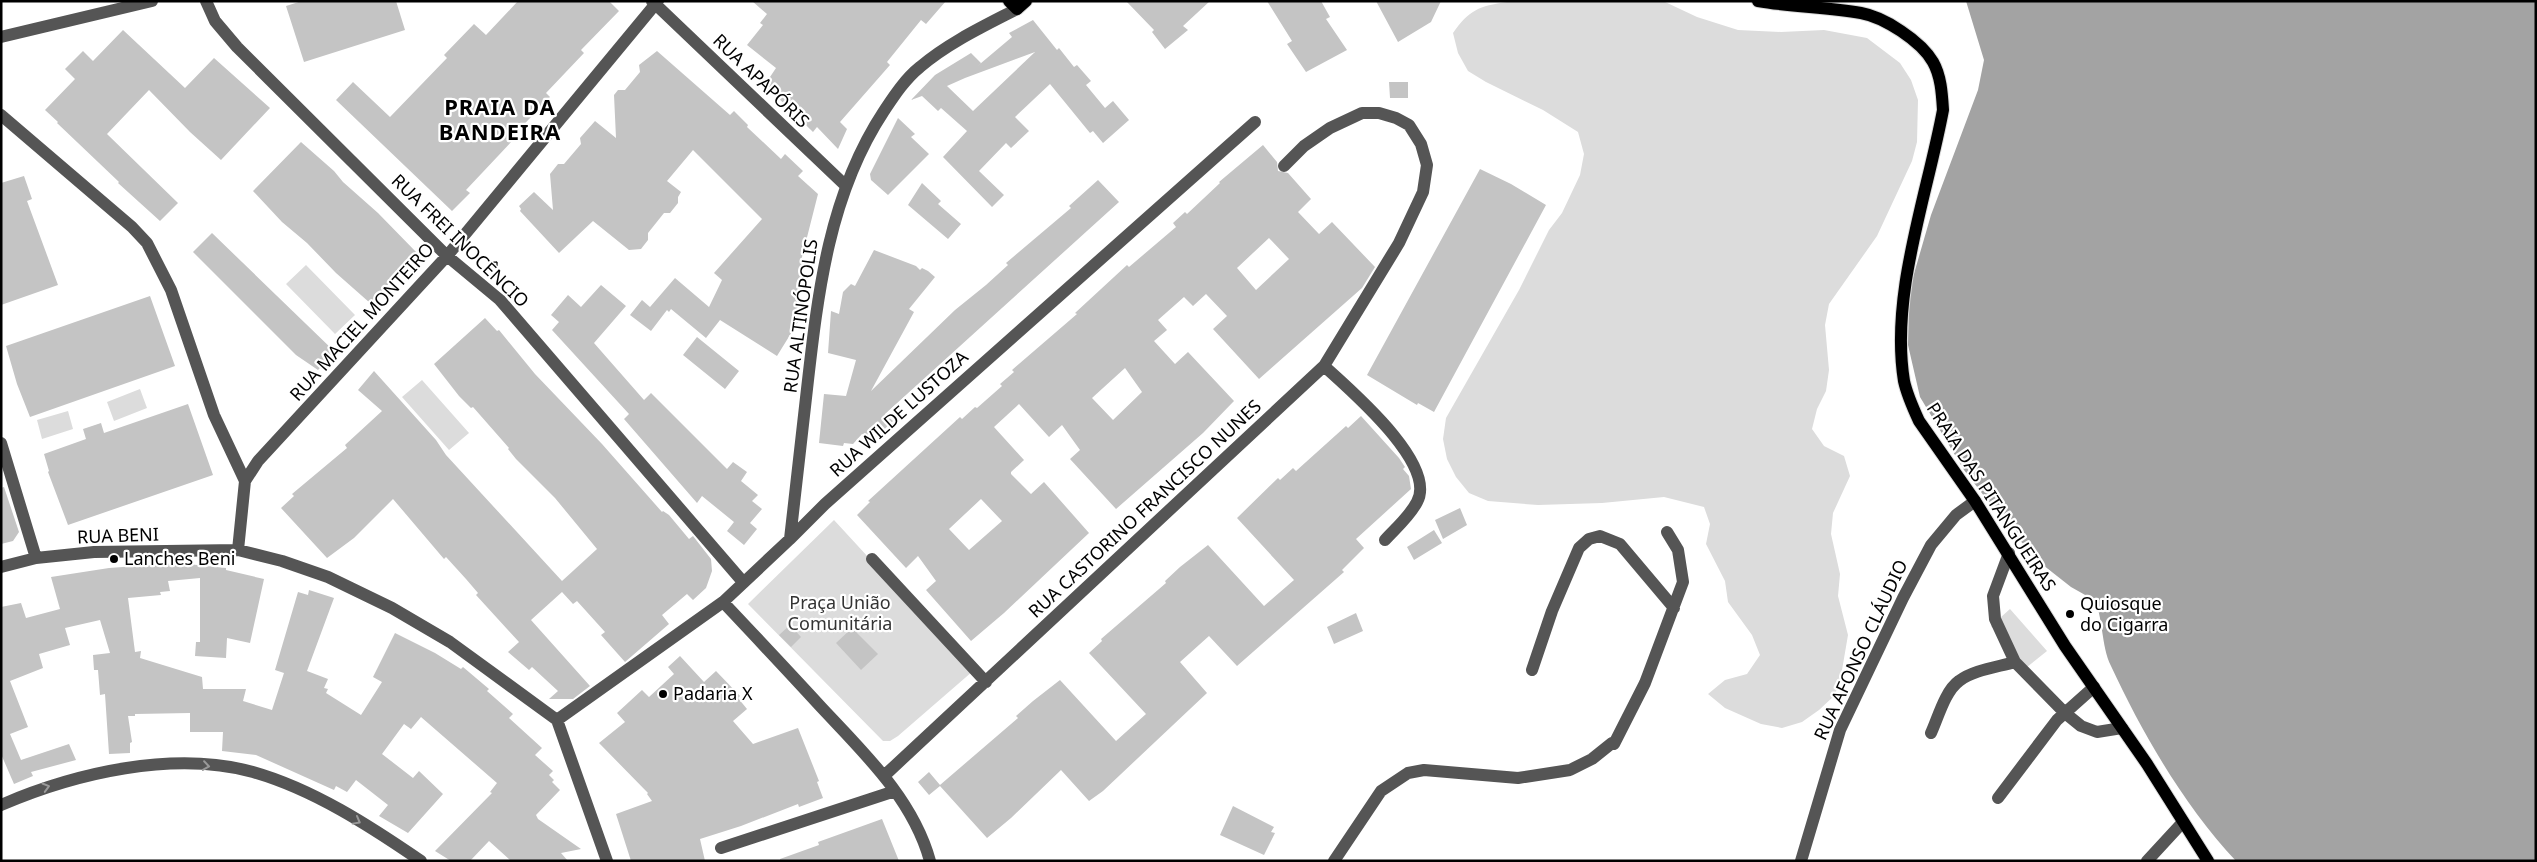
<svg xmlns="http://www.w3.org/2000/svg" width="2537" height="862" font-family="'Noto Sans',sans-serif">
<style>
.green{fill:#dcdcdc}
.water{fill:#a3a3a3}
.building{fill:#c4c4c4;fill-rule:evenodd}
.lines{fill:none;stroke-linecap:round;stroke-linejoin:round}
.major-casing{stroke:#dbdbdb;stroke-width:14}
.minor{stroke:#555;stroke-width:12}
.major{stroke:#000;stroke-width:12}
.oneway{stroke:#999}
.poi-dot{fill:#000;stroke:#fff;stroke-width:2}
.labels{text-anchor:middle;stroke-width:4.5;stroke-linejoin:round;paint-order:stroke}
.street-label{font-size:18px;fill:#000;stroke:#fff}
.poi-label{font-size:18px;fill:#000;stroke:#fff;text-anchor:start}
.park-label{font-size:18px;fill:#333;stroke:#fff}
.district-label{font-size:22px;font-weight:bold;letter-spacing:1px;fill:#000;stroke:#fff}
</style>
<rect width="100%" height="100%" fill="#fff"/>
<path class="green" d="M1663,1L1697,17L1738,30L1781,32L1824,30L1867,38L1900,63L1911,80L1918,100L1917,142L1912,161L1877,236L1829,304L1825,325L1829,370L1826,391L1817,409L1812,429L1824,446L1844,456L1850,476L1833,513L1831,534L1840,574L1838,596L1848,635L1841,676L1835,695L1819,710L1802,722L1782,728L1761,724L1725,708L1708,694L1725,680L1747,674L1760,655L1752,635L1728,602L1725,581L1706,544L1710,524L1704,507L1664,497L1602,503L1538,505L1488,501L1469,493L1456,477L1447,459L1443,439L1446,418L1519,290L1549,230L1562,213L1580,175L1584,154L1578,132L1543,110L1486,82L1468,71L1458,53L1453,33C1469,10 1479,6 1507,2Z
M306,265L355,315L335,334L286,284Z
M422,380L469,433L449,450L402,397Z
M140,389L147,408L114,421L107,402Z
M68,411L73,429L42,439L37,420Z
M834,520L973,671L898,736L890,741H883L748,604Z
M2010,609L2047,651L2027,667L1991,626Z"/>
<path class="water" d="M1966,1H2536V861H2236C2185,807 2142,733 2111,666C2101,646 2103,614 2094,600L2071,587L2043,565L2012,532L1964,470L1920,397L1908,345L1909,291L1931,215L1978,90L1984,60Z"/>
<path class="building" d="M302,1H396L405,30L304,62L286,6Z
M518,1H609L619,11L581,50L584,53L546,93L550,97L511,138L513,140L466,190L470,193L452,211L336,100L353,82L390,117L447,58L444,55L474,24L486,35Z
M752,1H946L926,24L921,20L887,62L890,65L840,122L847,129L838,149L817,127L813,132L767,87L771,83L768,80L776,68L747,45L763,25L760,23L767,14Z
M1126,1H1210L1183,26L1188,30L1165,49L1152,32L1154,30Z
M1267,1H1321L1330,17L1326,19L1347,50L1306,72L1287,44L1292,41Z
M1376,1H1441L1431,22L1398,42Z
M1033,20L1057,50L1059,48L1074,67L1077,65L1091,81L1086,85L1105,108L1113,101L1129,120L1103,143L1093,131L1090,133L1050,84L1015,117L1029,131L1011,148L1006,143L979,171L1004,195L992,207L943,157L967,131L941,108L938,111L922,96L911,100L935,75L971,53L981,63L974,69L1012,37L1009,33ZM1035,52L973,111L947,86L965,78Z
M123,30L185,88L214,58L270,108L221,160L190,132L149,90L107,134L178,203L160,221L118,183L119,182L57,123L58,122L45,110L75,79L65,69L83,51L93,61Z
M657,51L730,115L734,111L748,125L747,127L781,159L785,154L803,171L798,176L818,194L801,261L805,263L796,306L801,307L798,322L777,356L720,320L706,338L671,309L669,312L667,310L651,331L630,315L642,300L650,307L675,278L709,307L722,280L714,273L762,219L693,150L667,181L681,192L678,197V203L670,213H664L648,233V240L641,249L629,250L593,221L559,253L520,211L521,209L519,206L534,192L553,210L550,174L558,164H564L581,144L580,138L595,121L616,138L614,95L618,90H625L640,72L639,65Z
M1389,82H1408V98H1390Z
M898,118L915,134L911,137L929,154L888,195L871,180L870,174Z
M301,142L334,171L343,182L378,213L418,254L370,303L336,273L307,243L282,222L253,191Z
M1263,145L1277,162L1278,171L1288,173L1311,199L1298,212L1319,234L1332,222L1375,267L1362,288L1259,379L1213,329L1227,316L1206,294L1193,306L1184,297L1158,320L1167,330L1154,341L1175,364L1188,352L1234,401L1203,433L1116,509L1070,459L1080,450L1062,425L1049,437L1019,404L994,427L1024,460L1011,472V474L1031,494L1044,482L1089,533L1004,613L971,641L926,590L936,581L918,556L906,568L857,515L870,502L868,501L960,417L962,419L975,407L977,408L1002,386L1000,384L1014,372L1012,370L1077,314L1075,313L1127,265L1129,267L1176,227L1173,223L1185,212L1187,214L1220,183L1219,182ZM1269,238L1289,259L1256,290L1237,268ZM1125,368L1142,392L1113,420L1092,398ZM981,499L1002,521L969,550L949,529Z
M1480,169L1511,184L1546,205L1434,412L1418,403L1417,405L1367,375Z
M24,176L32,199L27,201L58,285L1,305V183Z
M1098,180L1119,202L885,414L893,421L873,440L862,434L853,444L844,443L843,446L819,443L824,394L846,396L856,360L828,353L831,311L839,314L843,292L851,284L855,286L874,250L916,266L920,270L922,268L928,271L935,277L909,309L914,312L871,391L955,310L986,285L1008,265L1006,263L1071,208L1069,206Z
M922,183L941,201L938,204L961,224L948,239L908,205Z
M212,233L335,352L318,370L296,355L193,252Z
M601,285L626,306L594,343L644,400L651,393L727,469L733,462L747,472L741,481L758,495L752,501L762,509L750,523L757,529L744,545L727,531L734,522L702,496L697,503L624,419L629,414L552,330L559,322L551,315L568,295L581,307Z
M150,296L175,366L30,417L17,384L6,346Z
M485,318L497,331L499,330L535,374L602,444L662,512L663,511L669,515L689,539L693,536L711,559L712,571L706,588L693,600L687,594L662,615L669,624L625,662L601,635L605,632L577,601L573,604L562,592L531,620L590,686L573,699H549L558,691L532,667L529,670L508,652L519,642L476,595L478,593L466,579L446,557L444,559L393,499L354,538L327,558L281,508L294,496L292,494L347,448L345,445L382,411L358,390L374,371L436,440L446,455L562,581L597,549L555,498L516,459L508,449L509,448L473,407L471,408L459,396L434,364Z
M697,337L739,371L725,389L683,355Z
M188,404L213,475L68,525L48,472L49,471L44,454L86,439L83,429L101,423L104,433Z
M1361,416L1399,458L1405,467L1403,469L1409,476L1411,489L1356,539L1364,548L1342,570L1344,572L1237,666L1209,636L1180,662L1207,693L1103,791L1089,801L1061,770L1011,818L987,838L940,786L929,795L918,782L929,772L940,785L1018,718L1016,716L1033,701L1060,680L1116,741L1146,714L1089,653L1102,641L1101,639L1166,583L1165,581L1180,567L1208,545L1264,606L1294,580L1237,518L1278,478L1280,480L1293,468L1296,471L1346,426L1348,428Z
M4,487L19,532L13,541L1,544V488Z
M1460,508L1467,525L1443,539L1435,520Z
M1434,530L1442,543L1414,560L1407,547Z
M178,563L226,568V570L264,579L250,643L227,638L226,658L195,656L196,642H200V578L168,581L170,591L160,592L161,595L128,598L135,652L141,651L140,658L202,677L203,689H246L243,701L272,710L284,673L275,670L298,592L308,595L309,590L334,598L307,671L328,679L324,688L328,689L326,693L361,715L382,682L373,677L395,633L435,653L461,669L463,667L489,689L487,691L513,714L509,718L542,748L535,755L553,771L549,775L554,780L552,782L560,790L536,815L538,819L581,849L561,853L568,861H511L489,841L470,861H451L435,851L492,793L490,792L497,783L421,717L411,729L404,724L382,754L413,778L419,771L443,794L408,833L379,816L388,805L356,780L347,792L336,786L334,790L256,755L222,751L223,732H190V713L135,714V716H128L132,742L130,743V753L109,754L105,694L100,695L98,670H94L93,655L110,653L100,620L65,628L70,645L39,654L43,668L10,681L28,727L10,734L21,760L69,744L76,760L31,772L33,776L14,784L1,754V607L21,603L26,618L60,609L51,577L109,568Z
M1356,613L1363,631L1334,644L1327,627Z
M790,625L801,637L791,647L779,635Z
M852,628L878,654L861,670L836,643Z
M680,656L704,682L716,671L740,696L738,698L747,709L733,721L753,744L798,728L819,781L817,782L823,798L799,807L798,804L741,826L700,839L705,861H631L616,814L652,801L647,794L648,793L599,743L625,722L617,713L642,690L649,697L674,674L668,667Z
M1233,806L1274,827L1271,832L1275,833L1264,855L1220,835Z
M882,819L899,861H780V859L819,845L818,842Z"/>
<g class="lines">
<g class="major-casing">
<path id="major" d="M1009,1L1017,9L1026,1
M1758,1C1792,7 1827,7 1861,13C1884,17 1921,41 1933,62C1941,76 1942,94 1943,110C1927,196 1890,295 1904,381C1907,395 1913,408 1919,421L1975,501L2065,646L2147,764L2208,861"/>
</g>
<path class="minor" d="M206,1L215,21L237,47L447,256L500,300L743,582
M652,1L846,186
M1,37L152,1
M1,115L132,227L147,243L171,290L214,415L245,481L238,550
M1324,366C1349,389 1438,464 1417,502C1410,516 1395,529 1385,540
M1,443L36,558
M245,481L258,461L447,256L658,1
M790,539C796,489 801,439 807,389C818,292 829,194 884,111C894,96 905,79 920,67C948,43 984,26 1017,9
M2009,553L1993,596L1995,619L2015,662L2065,713L2081,726L2097,732L2122,728
M872,559L986,682
M1,567L36,558L94,552L238,550L282,561L328,577L392,608L450,642L557,720L607,861
M723,602C756,637 789,672 821,707C864,753 913,799 930,861
M1532,670L1552,611L1579,548L1589,539L1600,536L1620,544L1674,608
M557,720L723,602L790,539L825,504L1255,122
M1931,733C1938,718 1945,691 1959,681C1973,670 1998,667 2015,662
M885,775L1324,366L1399,243L1423,192L1427,165L1421,144L1409,125L1396,118L1379,113H1362L1330,128L1304,146L1284,166
M1998,798L2057,720L2094,687
M1,805C75,773 174,750 253,772C313,789 370,826 421,861
M721,848L895,791
M1334,861L1381,791L1408,773L1424,770L1518,778L1570,770L1592,759L1612,743L1614,744L1645,683L1683,582L1678,550L1667,532
M1801,861L1840,730L1903,598L1931,545L1956,515L1975,501
M2147,861L2183,822"/>
<use href="#major" class="major"/>
</g>
<defs><path id="oneway-chevron" d="M-2-3.5L2.5 0L-2 3.5" fill="none" stroke-width="1.6" stroke-linecap="round" stroke-linejoin="round" transform="scale(1.25)"/></defs>
<g class="oneway">
<use href="#oneway-chevron" transform="translate(206 766) rotate(8)"/>
<use href="#oneway-chevron" transform="translate(46 787) rotate(-16)"/>
<use href="#oneway-chevron" transform="translate(357 821) rotate(29)"/>
</g>
<g class="poi-dot">
<circle cx="114" cy="559" r="5"/>
<circle cx="2070" cy="614" r="5"/>
<circle cx="663" cy="694" r="5"/>
</g>
<g class="labels">
<g class="street-label">
<text transform="translate(761 81) rotate(44)" y="6">RUA APAPÓRIS</text>
<text transform="translate(460 241) rotate(44)" y="6">RUA FREI INOCÊNCIO</text>
<text transform="translate(801 316) rotate(-82)" y="6">RUA ALTINÓPOLIS</text>
<text transform="translate(362 322) rotate(-48)" y="6">RUA MACIEL MONTEIRO</text>
<text transform="translate(899 414) rotate(-42)" y="6">RUA WILDE LUSTOZA</text>
<text transform="translate(1991 497) rotate(57)" y="6">PRAIA DAS PITANGUEIRAS</text>
<text transform="translate(1145 509) rotate(-43)" y="6">RUA CASTORINO FRANCISCO NUNES</text>
<text transform="translate(118 536) rotate(-2)" y="6">RUA BENI</text>
<text transform="translate(1861 650) rotate(-65)" y="6">RUA AFONSO CLÁUDIO</text>
</g>
<g class="poi-label">
<text x="124" y="565">Lanches Beni</text>
<text x="2080" y="610">Quiosque<tspan x="2080" dy="21">do Cigarra</tspan></text>
<text x="673" y="700">Padaria X</text>
</g>
<g class="park-label">
<text x="840" y="609">Praça União<tspan x="840" dy="21">Comunitária</tspan></text>
</g>
<g class="district-label">
<text x="500" y="115">PRAIA DA<tspan x="500" dy="25">BANDEIRA</tspan></text>
</g>
</g>
<rect width="2537" height="862" fill="none" stroke="#000000" stroke-width="5"/>
</svg>
